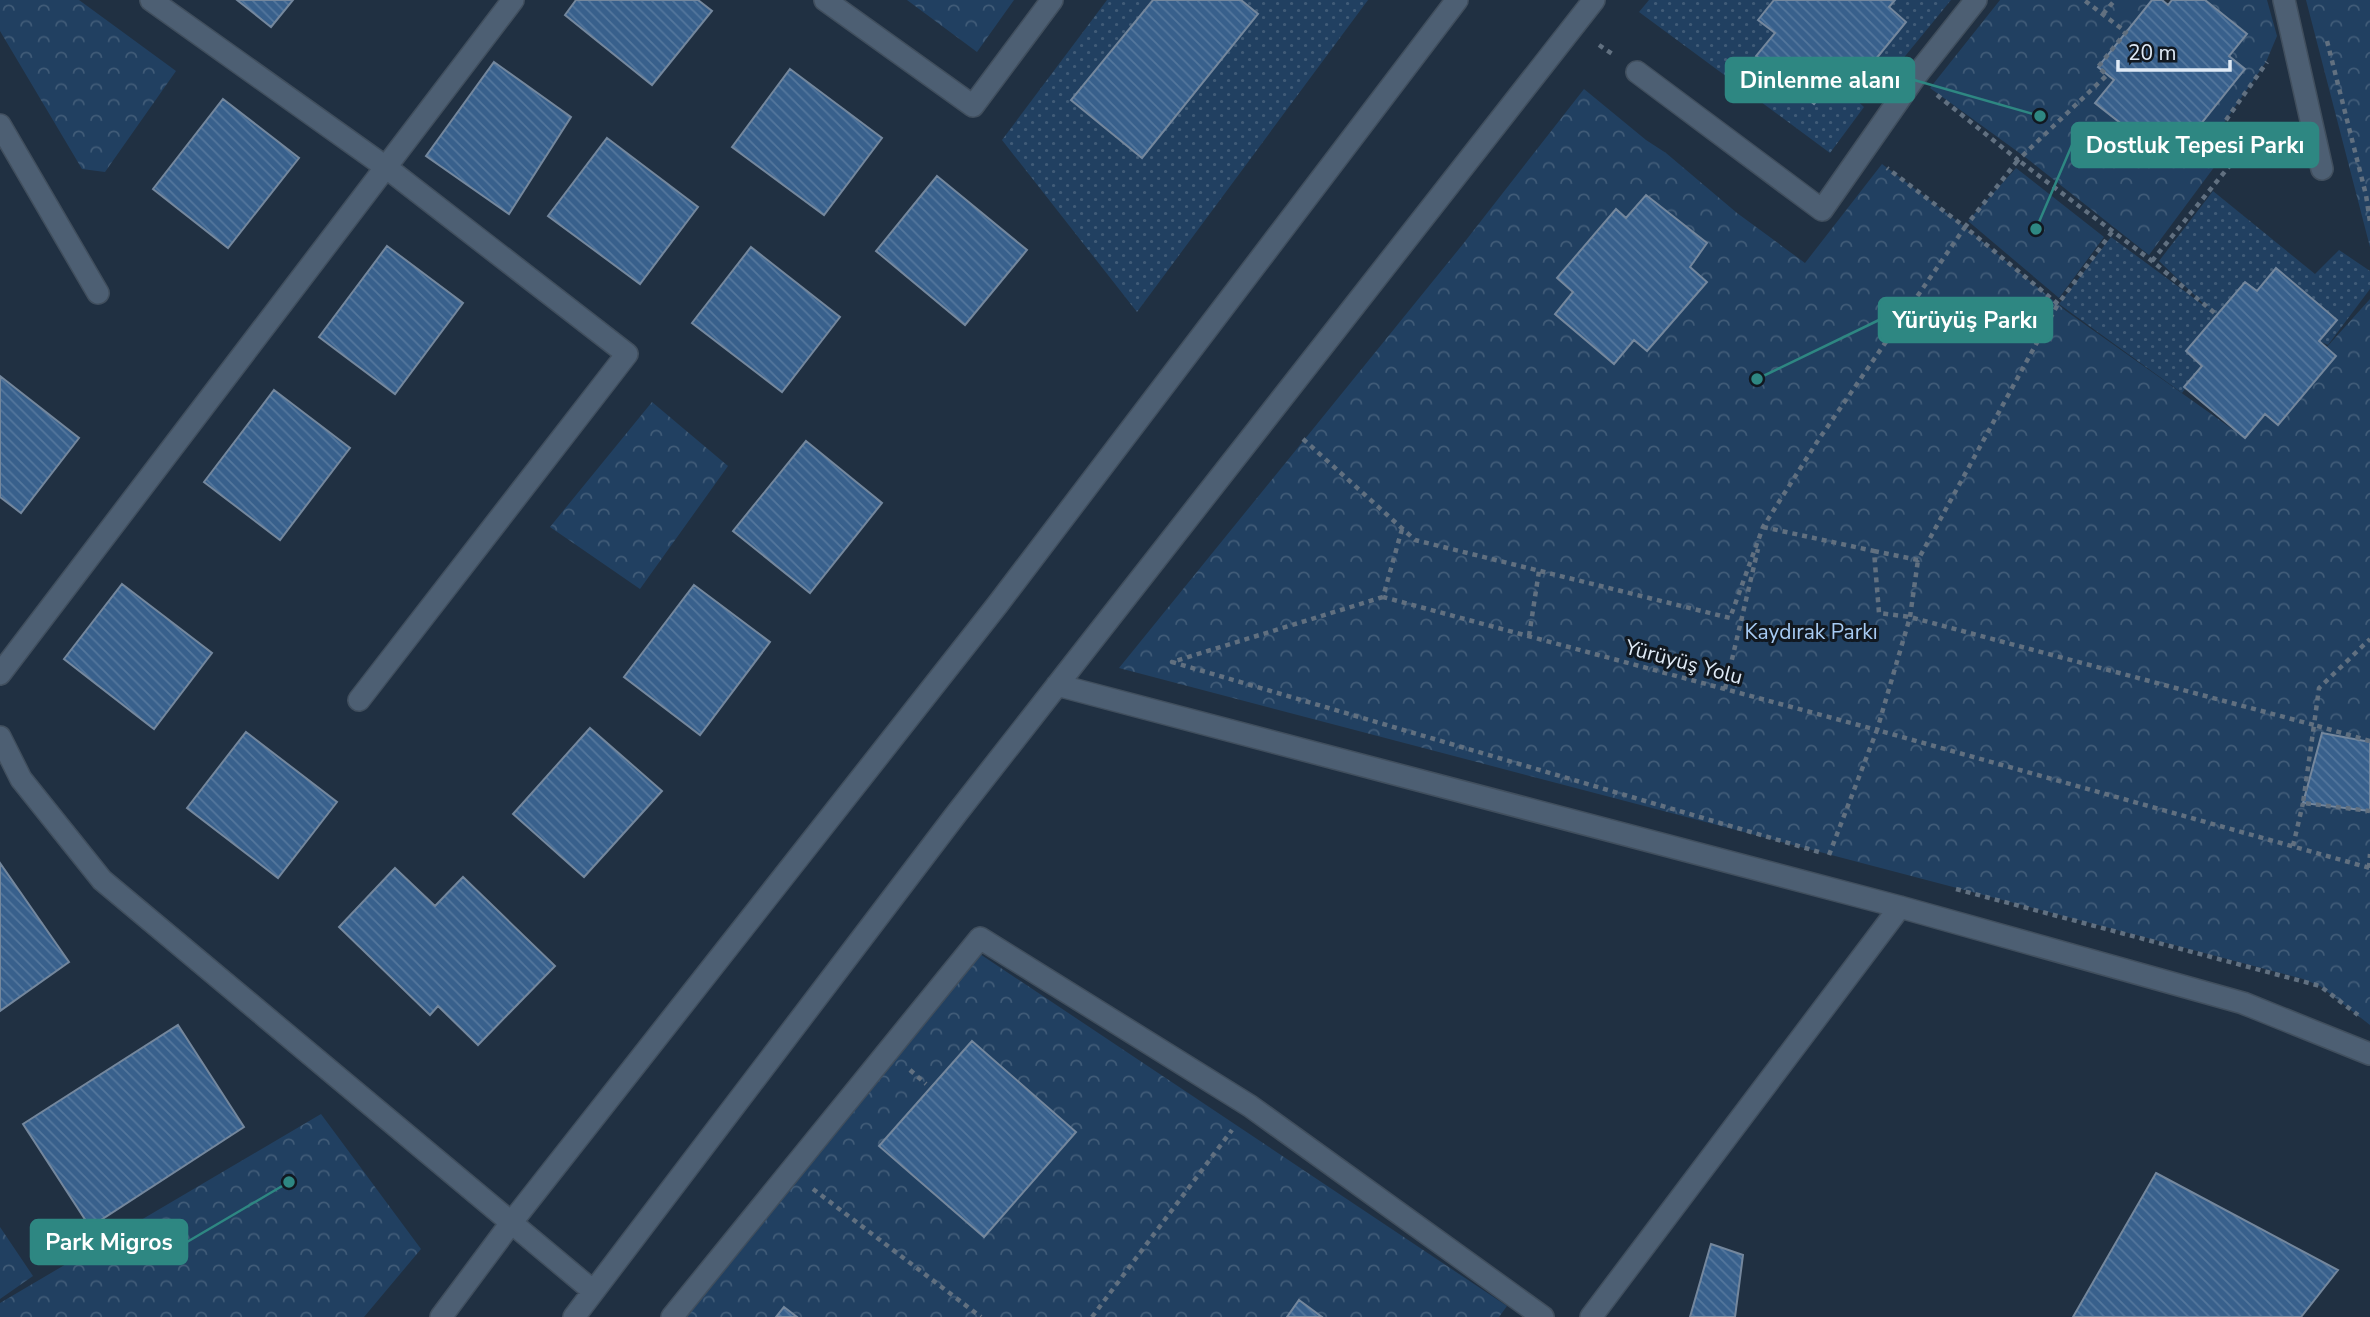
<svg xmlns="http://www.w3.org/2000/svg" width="2370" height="1317" font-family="'Nunito Sans',sans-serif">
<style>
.grass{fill:url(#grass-dots)}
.forest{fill:url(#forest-crowns);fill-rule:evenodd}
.building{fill:url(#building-back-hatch);stroke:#74879d;stroke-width:2}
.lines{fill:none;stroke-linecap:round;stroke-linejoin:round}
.minor-casing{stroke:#414f5e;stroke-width:24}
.path{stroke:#617080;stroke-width:4.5;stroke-dasharray:5 5;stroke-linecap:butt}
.minor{stroke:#4d5f73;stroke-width:21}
.labels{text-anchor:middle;stroke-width:6;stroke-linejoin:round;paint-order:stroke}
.park-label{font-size:21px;fill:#a7cbf3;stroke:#111820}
.street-label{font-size:21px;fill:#dfeaf6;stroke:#111820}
.leader{fill:none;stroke:#2e8782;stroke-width:2.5}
.callout-dot{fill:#2e8782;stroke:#111820;stroke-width:2.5}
.callout{fill:#2e8782;stroke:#2e8782;stroke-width:2.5}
.callout-label{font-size:23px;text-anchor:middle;font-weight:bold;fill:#fff}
</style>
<defs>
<pattern id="grass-dots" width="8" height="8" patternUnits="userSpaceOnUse" patternTransform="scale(1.75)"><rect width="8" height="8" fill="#214061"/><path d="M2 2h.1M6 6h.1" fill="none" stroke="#415c78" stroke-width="1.8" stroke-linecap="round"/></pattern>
<pattern id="forest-crowns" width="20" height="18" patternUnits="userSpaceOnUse" patternTransform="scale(1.75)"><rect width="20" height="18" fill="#214061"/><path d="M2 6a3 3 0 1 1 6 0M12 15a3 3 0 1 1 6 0" fill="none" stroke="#415c78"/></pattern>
<pattern id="building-back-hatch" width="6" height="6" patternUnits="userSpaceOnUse" patternTransform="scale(1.75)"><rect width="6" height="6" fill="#38608c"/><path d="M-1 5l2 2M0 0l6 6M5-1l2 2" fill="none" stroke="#54779d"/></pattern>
</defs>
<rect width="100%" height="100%" fill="#203042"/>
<path class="grass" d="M1107,0H1368L1137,312L1002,140Z
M1649,0H1774L1758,20L1775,33L1756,56L1814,104L1834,79L1864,107L1830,153L1639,12Z
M1895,0H1951L1870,99L1855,84L1906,22L1889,7Z
M2213,191L2315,274L2339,250L2370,271V289L2328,345L2319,341L2337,320L2277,269L2257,291L2245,282L2186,351L2202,366L2182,393L2059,304L2111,237L2210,310L2159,261Z"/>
<path class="forest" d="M0,0H79L176,71L105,172L82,169L0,31Z
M907,0H1014L977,52Z
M2000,0H2152L2098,67L2114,80L2096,103L2155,151L2175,128L2188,139L2245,69L2229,56L2247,34L2205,0H2267L2277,36L2266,62L2212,140L2218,162L2149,255L2025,157L1930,88Z
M2306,0H2370V247Z
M1584,89L1646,140L1666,153L1737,213L1805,263L1882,164L1965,227L2066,311L2245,438L2370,299V1025L2320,986L2303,979L1119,668L1463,244ZM1646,195L1707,243L1690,267L1707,282L1647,351L1557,278L1615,209L1626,218Z
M2016,168L2104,237L2059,298L1968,221Z
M652,402L728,466L640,589L550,527Z
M971,948L1507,1306L1499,1317H680Z
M321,1114L421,1249L364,1317H0V1303Z
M0,1227L33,1276L0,1299Z"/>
<path class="building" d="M237,0H293L271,27Z
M576,0H698L712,11L652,85L565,15Z
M1153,0H1241L1258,14L1142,158L1071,100Z
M1774,0H1895L1889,7L1906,22L1849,92L1834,79L1814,104L1756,56L1775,33L1758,20Z
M2152,0H2162L2168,5L2172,0H2205L2247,34L2229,56L2245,69L2188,140L2175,128L2156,151L2095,103L2114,80L2098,67Z
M494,62L571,117L509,214L426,156Z
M790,69L882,138L824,215L732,147Z
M223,99L299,158L228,248L153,189Z
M607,138L698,207L640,284L548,216Z
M937,176L1027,250L965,325L876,251Z
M1646,195L1707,243L1690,267L1707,282L1647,351L1634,340L1614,364L1555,314L1573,292L1557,278L1616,209L1626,218Z
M387,246L463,303L395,394L319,337Z
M751,247L840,317L782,392L692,323Z
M2276,268L2337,320L2319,341L2336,356L2278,425L2265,414L2245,438L2184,387L2202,366L2186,351L2245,282L2257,291Z
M0,376L79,438L21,513L0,497Z
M274,390L350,448L280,540L204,482Z
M806,441L882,503L810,593L733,531Z
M122,584L212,653L154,729L64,659Z
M694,585L770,642L700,735L624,677Z
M590,728L662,791L584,877L513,814Z
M246,732L337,802L278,878L187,808Z
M2322,733L2370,742V811L2303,803Z
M0,863L69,962L0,1011Z
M395,868L435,906L463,877L555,966L478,1045L438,1006L430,1015L339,927Z
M178,1025L244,1127L90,1227L23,1124Z
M972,1041L1076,1132L984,1237L879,1146Z
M2156,1173L2338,1270L2301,1317H2073Z
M1711,1244L1743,1255L1735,1317H1690Z
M1299,1300L1322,1317H1287Z
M784,1307L797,1317H776Z"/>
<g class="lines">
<g class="minor-casing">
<path id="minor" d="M151,0L387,168L627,354L359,700
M825,0L973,106L1052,0
M2284,0L2322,169
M1637,72L1822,210L1915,77L1976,0
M0,125L98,293
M0,674L513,0
M1057,685L1900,907L2243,1003L2370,1054
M0,737L21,779L102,880L593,1291
M441,1317L511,1223L998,604L1457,0
M574,1317L957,813L1594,0
M672,1317L980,938L1250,1106L1543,1317
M1591,1317L1900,907"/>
</g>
<path class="path" d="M2103,14L2115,0
M2327,41L2366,195L2370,222
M1599,45L1614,55
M1937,95L2018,160L2107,75L2098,67L2126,32L2084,0
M2112,232L2058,304L1965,227L2018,160L2152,261L2217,315
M2152,261L2231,164L2212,140L2267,62
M1303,439L1415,540L1730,618L1763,527L1817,442L1965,227L1887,168
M1763,527L1874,551L1879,613L1910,617L2314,725L2319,688L2370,639
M1402,529L1383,597L1877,730L1910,617L1918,560
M1874,551L1918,560L2058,304
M1383,597L1172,662L1819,852
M1529,636L1539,571
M1725,689L1758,549
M2370,741L2314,725L2303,803L2370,811
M2293,846L2303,803
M1829,855L1877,730L2370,868
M2369,868L2370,854
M1956,889L2320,986L2358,1015
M910,1070L926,1084
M813,1189L981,1317
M1092,1317L1232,1130"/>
<use href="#minor" class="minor"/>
</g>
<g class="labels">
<g class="park-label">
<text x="1811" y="639">Kaydırak Parkı</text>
</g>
<g class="street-label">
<text transform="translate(1684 662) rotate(15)" y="7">Yürüyüş Yolu</text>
</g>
</g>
<path class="leader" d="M2040 116L1914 80M2036 229L2072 145M1757 379L1879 320M289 1182L187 1242"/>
<g class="callout-dot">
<circle cx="2040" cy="116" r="7"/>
<circle cx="2036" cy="229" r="7"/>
<circle cx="1757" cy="379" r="7"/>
<circle cx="289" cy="1182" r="7"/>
</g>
<g class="callout">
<rect x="1726" y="58" width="188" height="44" rx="7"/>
<rect x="2072" y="123" width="246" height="44" rx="7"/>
<rect x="1879" y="298" width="173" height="44" rx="7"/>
<rect x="31" y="1220" width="156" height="44" rx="7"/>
</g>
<g class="callout-label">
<text x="1820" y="88">Dinlenme alanı</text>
<text x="2195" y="153">Dostluk Tepesi Parkı</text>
<text x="1965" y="328">Yürüyüş Parkı</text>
<text x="109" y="1250">Park Migros</text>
</g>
<path d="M2118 60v10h112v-10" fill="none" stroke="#dfeaf6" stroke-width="3.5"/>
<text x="2128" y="60" font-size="21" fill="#dfeaf6" stroke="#111820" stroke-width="5" paint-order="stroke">20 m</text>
</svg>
